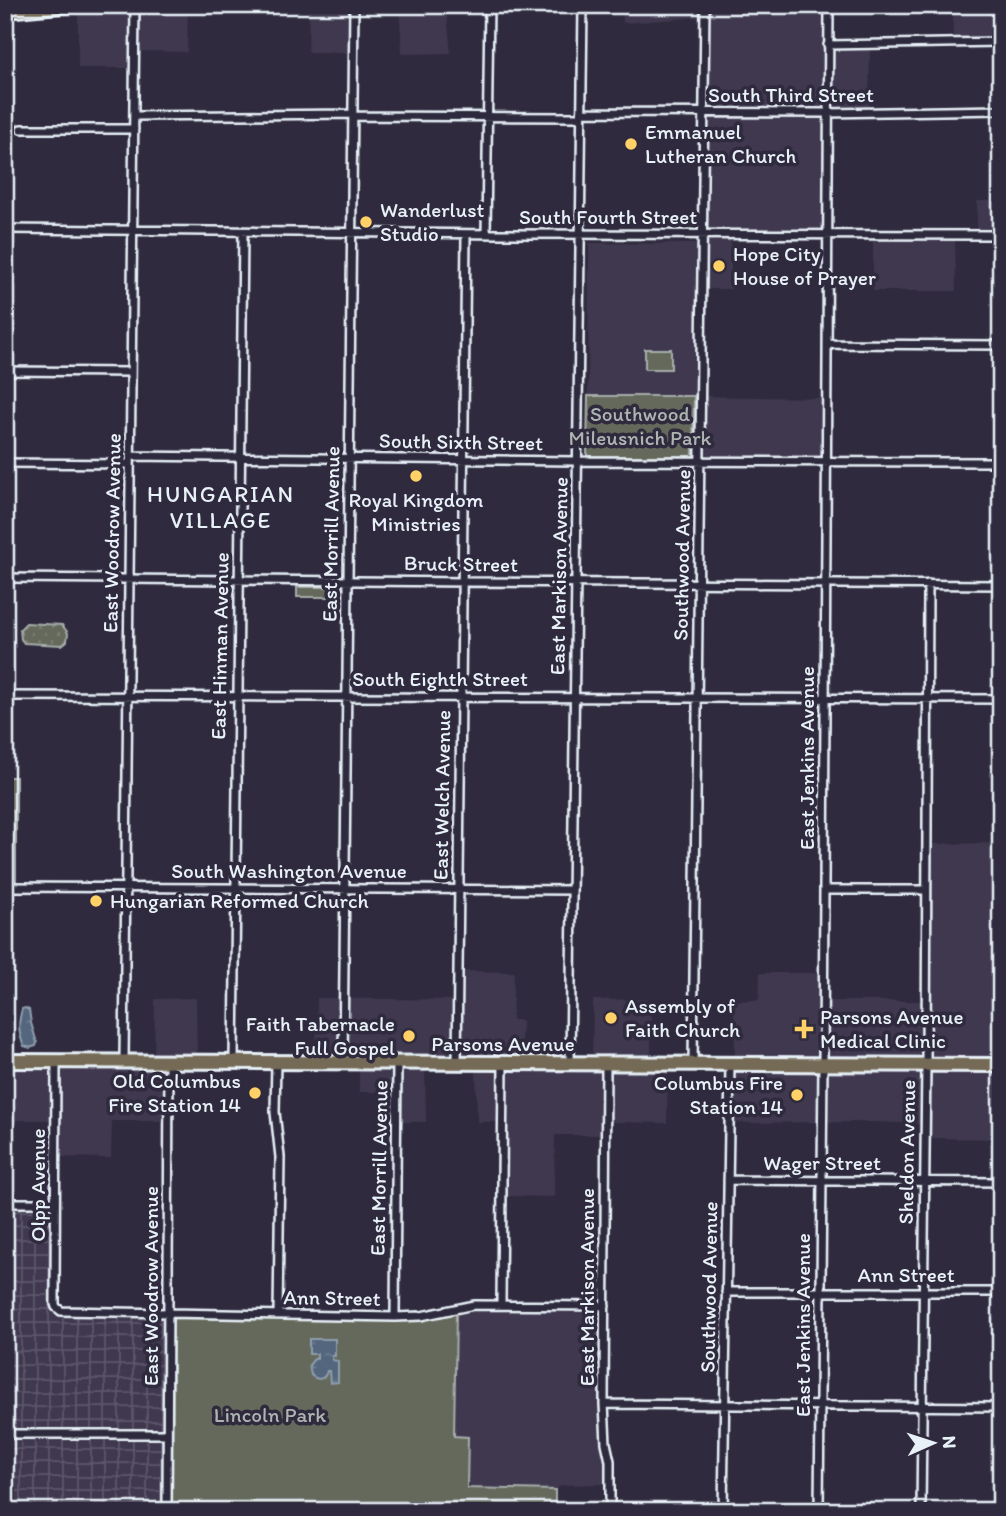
<svg xmlns="http://www.w3.org/2000/svg" width="1006" height="1516" font-family="Itim,sans-serif">
<style>
.built{fill:#40394f}
.industrial{fill:url(#industrial-grid)}
.green{fill:#65695b;stroke:#a6adaa;stroke-width:2}
.garden{fill:url(#garden-dots);stroke:#a6adaa;stroke-width:2}
.water{fill:url(#water-ripples);stroke:#8e9eae;stroke-width:2}
.lines{fill:none;stroke-linecap:round;stroke-linejoin:round}
.minor-casing{stroke:#e8f1f8;stroke-width:12}
.primary-casing{stroke:#e8f1f8;stroke-width:18}
.minor{stroke:#2f2a3d;stroke-width:7}
.primary{stroke:#756a55;stroke-width:12}
.poi-dot{fill:#ffd166;stroke:#2f2a3d;stroke-width:2.5}
.labels{text-anchor:middle;stroke-width:7;stroke-linejoin:round;paint-order:stroke}
.street-label{font-size:21px;fill:#e8f1f8;stroke:#2f2a3d}
.poi-label{font-size:21px;fill:#e8f1f8;stroke:#2f2a3d;text-anchor:start}
.park-label{font-size:21px;fill:#adb4b1;stroke:#2f2a3d}
.neighbourhood-label{font-size:23px;letter-spacing:2px;fill:#e8f1f8;stroke:#2f2a3d}
</style>
<defs>
<pattern id="industrial-grid" width="8" height="8" patternUnits="userSpaceOnUse" patternTransform="scale(1.75)"><rect width="8" height="8" fill="#40394f"/><path d="M0 4h8M4 0v8" fill="none" stroke="#5c5669"/></pattern>
<pattern id="garden-dots" width="8" height="8" patternUnits="userSpaceOnUse" patternTransform="scale(1.75)"><rect width="8" height="8" fill="#65695b"/><path d="M2 2h.1M6 6h.1" fill="none" stroke="#7b7f73" stroke-width="1.8" stroke-linecap="round"/></pattern>
<pattern id="water-ripples" width="26" height="14" patternUnits="userSpaceOnUse" patternTransform="scale(1.75)"><rect width="26" height="14" fill="#52667d"/><path d="M2 4q2-2 4 0t4 0M15 11q2-2 4 0t4 0" fill="none" stroke="#6b7c90"/></pattern>
</defs>
<rect width="100%" height="100%" fill="#2f2a3d"/>
<filter id="ink" filterUnits="userSpaceOnUse"><feTurbulence type="fractalNoise" baseFrequency=".0143" numOctaves="2"/><feDisplacementMap in="SourceGraphic" scale="14" xChannelSelector="R" yChannelSelector="G"/><feConvolveMatrix kernelMatrix="1 2 1 2 8 2 1 2 1" color-interpolation-filters="sRGB"/></filter>
<g filter="url(#ink)">
<path class="built" d="M12,5H188L187,52L137,51L135,68H78V6L12,11Z
M309,5H353L352,53L308,52Z
M399,5H446L451,53L402,54Z
M622,5H829V43H870L869,112L829,113L827,233L731,235V289H696L694,396L829,398L828,460L701,461L693,456L694,396H588L589,243L696,244L702,235L704,17L623,23Z
M953,5H992V42L953,43Z
M977,201H1001V235H977Z
M955,236L956,291H873V237Z
M1001,843V1139L926,1138L925,1124L873,1122L727,1123L728,1063H735L734,1001L759,1000L760,973H825V1001H927V844Z
M459,971L514,972L512,1020H522L520,1062L592,1063L593,1000L651,999V1062L668,1063L667,1123L607,1122V1135H555L554,1197L501,1196L503,1122H477L476,1063H425L426,1122H396L397,1092H359V1064L316,1063L317,998L459,1000Z
M196,998L197,1061L171,1062V1121H112L111,1158L56,1157V1120H5V1061H154L155,999Z
M478,1309L595,1313L600,1317L599,1424L601,1449L607,1469V1484L562,1485L555,1490L467,1488L468,1437H454L456,1313Z"/>
<path class="industrial" d="M5,1202L56,1203V1311L173,1318L172,1511H5Z"/>
<path class="green" d="M645,349H671V369H645Z
M588,396H694L693,456H587Z
M297,587H340V597H297Z
M5,777H16V880H5Z
M456,1313L454,1436L468,1437L467,1488L555,1490V1511H172L173,1318L415,1320L434,1318Z"/>
<path class="garden" d="M26,623L62,625L68,633L67,641L62,645L24,643L21,639L20,629Z"/>
<path class="water" d="M25,1008L29,1010L31,1023L37,1043L36,1046L30,1048L24,1046C18,1033 18,1023 22,1009Z
M309,1339H335V1356H332V1360L338,1361V1382L330,1383L329,1371H327C325,1380 317,1381 311,1375L309,1365L314,1359L317,1358V1354H309Z"/>
<g class="lines">
<g class="minor-casing">
<path id="minor" d="M828,45L1001,42
M581,112L828,113L1001,110
M135,116L353,114
M353,116L581,117
M21,129H134
M5,229L499,234L1001,235
M486,234L489,5
M827,344L1001,345
M5,371L131,372
M130,456L578,461L1001,462
M5,463L130,464
M5,578L468,582L1001,585
M5,696L1001,699
M5,887L572,890
M824,890H926
M56,1061L55,1304L56,1307L61,1311L395,1317L421,1316L474,1305L605,1306
M124,1061L135,5
M234,1062L243,232
M276,1062L275,1112L280,1157L278,1315
M343,1062L354,5
M457,1063L466,234
M570,1063L583,5
M606,1064L604,1404L606,1443L610,1461V1511
M693,1064L705,5
M728,1180L1001,1182
M5,1203H55
M726,1292H1001
M501,1304L503,1063
M395,1317L397,1062
M604,1404L1001,1407
M5,1434H167
M167,1511L169,1061
M723,1511L730,1064
M819,1511L823,1064L829,5
M921,1511L926,1065L928,584"/>
</g>
<g class="primary-casing">
<path id="primary" d="M5,11L70,5
M5,1061L1001,1065"/>
</g>
<use href="#minor" class="minor"/>
<use href="#primary" class="primary"/>
</g>
</g>
<g class="poi-dot">
<circle cx="631" cy="144" r="7"/>
<circle cx="366" cy="222" r="7"/>
<circle cx="719" cy="266" r="7"/>
<circle cx="416" cy="476" r="7"/>
<circle cx="96" cy="901" r="7"/>
<circle cx="611" cy="1018" r="7"/>
<path d="M800.5 1018.5h7v7h7v7h-7v7h-7v-7h-7v-7h7z"/>
<circle cx="409" cy="1036" r="7"/>
<circle cx="255" cy="1093" r="7"/>
<circle cx="797" cy="1095" r="7"/>
</g>
<g class="labels">
<g class="street-label">
<text x="791" y="102">South Third Street</text>
<text x="608" y="224">South Fourth Street</text>
<text transform="translate(461 442) rotate(1)" y="7">South Sixth Street</text>
<text transform="translate(112 533) rotate(-89)" y="7">East Woodrow Avenue</text>
<text transform="translate(331 534) rotate(-89)" y="7">East Morrill Avenue</text>
<text transform="translate(682 555) rotate(-89)" y="7">Southwood Avenue</text>
<text transform="translate(461 564) rotate(1)" y="7">Bruck Street</text>
<text transform="translate(559 576) rotate(-89)" y="7">East Markison Avenue</text>
<text transform="translate(220 646) rotate(-89)" y="7">East Hinman Avenue</text>
<text x="440" y="686">South Eighth Street</text>
<text transform="translate(807 758) rotate(-90)" y="7">East Jenkins Avenue</text>
<text transform="translate(442 795) rotate(-89)" y="7">East Welch Avenue</text>
<text x="289" y="878">South Washington Avenue</text>
<text x="503" y="1051">Parsons Avenue</text>
<text transform="translate(907 1152) rotate(-89)" y="7">Sheldon Avenue</text>
<text x="822" y="1170">Wager Street</text>
<text transform="translate(379 1168) rotate(-89)" y="7">East Morrill Avenue</text>
<text transform="translate(38 1185) rotate(-90)" y="7">Olpp Avenue</text>
<text x="906" y="1282">Ann Street</text>
<text transform="translate(151 1286) rotate(-90)" y="7">East Woodrow Avenue</text>
<text transform="translate(587 1287) rotate(-90)" y="7">East Markison Avenue</text>
<text transform="translate(709 1287) rotate(-89)" y="7">Southwood Avenue</text>
<text transform="translate(332 1298) rotate(1)" y="7">Ann Street</text>
<text transform="translate(803 1325) rotate(-90)" y="7">East Jenkins Avenue</text>
</g>
<g class="poi-label">
<text x="645" y="139">Emmanuel<tspan x="645" dy="24">Lutheran Church</tspan></text>
<text x="380" y="217">Wanderlust<tspan x="380" dy="24">Studio</tspan></text>
<text x="733" y="261">Hope City<tspan x="733" dy="24">House of Prayer</tspan></text>
<text x="416" y="507" text-anchor="middle">Royal Kingdom<tspan x="416" dy="24">Ministries</tspan></text>
<text x="110" y="908">Hungarian Reformed Church</text>
<text x="625" y="1013">Assembly of<tspan x="625" dy="24">Faith Church</tspan></text>
<text x="820" y="1024">Parsons Avenue<tspan x="820" dy="24">Medical Clinic</tspan></text>
<text x="395" y="1031" text-anchor="end">Faith Tabernacle<tspan x="395" dy="24">Full Gospel</tspan></text>
<text x="241" y="1088" text-anchor="end">Old Columbus<tspan x="241" dy="24">Fire Station 14</tspan></text>
<text x="783" y="1090" text-anchor="end">Columbus Fire<tspan x="783" dy="24">Station 14</tspan></text>
</g>
<g class="park-label">
<text x="640" y="421">Southwood<tspan x="640" dy="24">Mileusnich Park</tspan></text>
<text x="270" y="1422">Lincoln Park</text>
</g>
<g class="neighbourhood-label">
<text x="221" y="502">HUNGARIAN<tspan x="221" dy="26">VILLAGE</tspan></text>
</g>
</g>
<rect width="1006" height="1516" fill="none" stroke="#2f2a3d" stroke-width="28"/>
<rect x="14" y="14" width="978" height="1488" fill="none" stroke="#e8f1f8" stroke-width="2.5" filter="url(#ink)"/>
<g transform="translate(933 1443) rotate(87)" stroke="#2f2a3d" stroke-width="5" paint-order="stroke">
<path d="M0-5L12 26L0 18L-12 26Z" fill="#e8f1f8"/>
<text y="-10" font-size="19" font-weight="bold" text-anchor="middle" fill="#e8f1f8">N</text>
</g>
</svg>
